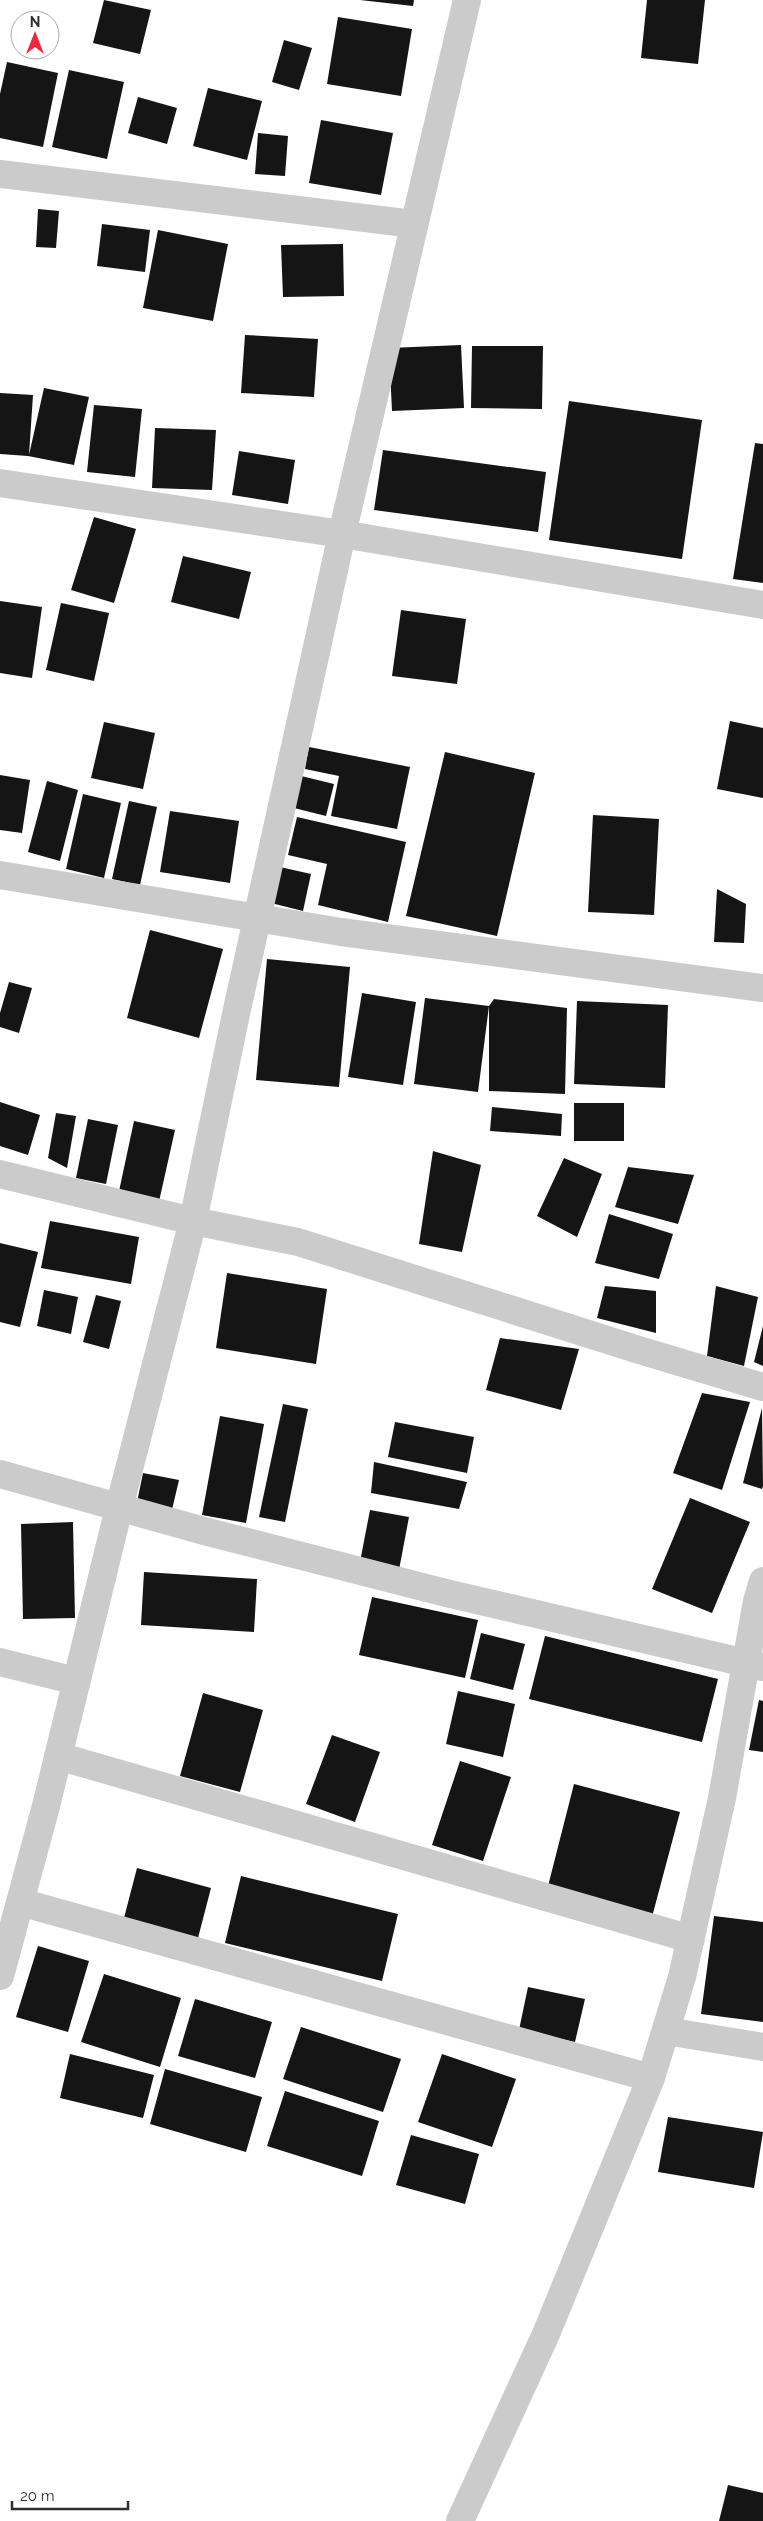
<svg xmlns="http://www.w3.org/2000/svg" width="763" height="2521" font-family="Raleway,sans-serif">
<style>
.building{fill:#151515}
.lines{fill:none;stroke-linecap:round;stroke-linejoin:round}
.street{stroke:#cbcbcb;stroke-width:28}
</style>
<rect width="100%" height="100%" fill="#fff"/>
<path class="building" d="M104,0L151,10L140,54L93,43Z
M360,0H414L413,6Z
M647,0H705L698,64L641,58Z
M338,17L412,29L401,96L327,84Z
M284,40L312,48L299,90L272,82Z
M7,62L58,73L43,147L0,138V94Z
M69,70L124,82L107,159L52,147Z
M208,88L262,101L247,160L193,146Z
M138,97L177,108L167,144L128,133Z
M321,120L393,133L381,195L309,183Z
M258,133L288,136L285,176L255,174Z
M38,209L59,211L56,248L36,247Z
M102,224L150,230L145,272L97,266Z
M158,230L228,244L213,321L143,308Z
M343,244L344,296L283,297L281,245Z
M245,335L318,339L314,397L241,393Z
M461,345L464,408L392,411L389,348Z
M472,346H543L542,409L471,408Z
M44,388L89,397L74,465L28,456L0,454V393L33,395L29,455Z
M569,401L702,420L682,559L549,540Z
M94,405L142,409L135,477L87,472Z
M155,428L216,430L212,490L152,488Z
M755,443L763,444V583L733,579Z
M383,450L546,472L538,532L374,510Z
M239,451L295,460L288,504L232,495Z
M94,517L136,529L114,603L71,590Z
M183,556L251,572L239,619L171,602Z
M0,601L42,607L32,678L0,673Z
M61,603L109,613L94,681L46,670Z
M401,610L466,619L457,684L392,676Z
M730,721L763,728V798L717,789Z
M104,722L155,733L143,789L91,778Z
M309,747L410,767L397,829L331,816L339,776L305,769Z
M445,752L535,773L497,936L406,916Z
M293,774L334,784L326,816L286,806Z
M0,775L30,780L22,833L0,830Z
M47,781L78,790L60,861L28,852Z
M83,794L121,803L104,878L66,869Z
M129,801L157,807L140,885L112,879Z
M170,811L239,821L230,883L160,872Z
M593,815L659,819L654,915L588,912Z
M297,817L406,842L388,922L318,905L327,864L288,855Z
M280,867L311,874L303,911L271,903Z
M717,889L746,904L744,943L714,942Z
M150,930L223,949L199,1038L127,1018Z
M267,959L350,967L339,1087L256,1080Z
M9,982L32,988L19,1033L0,1027V1013Z
M362,993L416,1002L403,1085L348,1077Z
M425,998L489,1006L478,1092L414,1084Z
M494,999L567,1008L565,1094L489,1091V1006Z
M577,1001L668,1005L665,1088L574,1084Z
M0,1102L40,1115L28,1155L0,1146Z
M574,1103H624V1141H574Z
M492,1107L562,1114L561,1136L490,1131Z
M56,1113L76,1116L67,1168L48,1158Z
M88,1119L118,1125L106,1184L76,1178Z
M134,1121L175,1130L158,1206L118,1196Z
M433,1151L481,1165L462,1252L419,1244Z
M564,1158L602,1174L577,1237L537,1216Z
M628,1167L694,1175L678,1224L615,1207Z
M609,1214L673,1234L659,1279L595,1263Z
M50,1221L139,1237L131,1284L41,1268Z
M0,1243L38,1252L20,1327L0,1322Z
M227,1273L327,1289L316,1364L216,1348Z
M605,1286L656,1291V1333L597,1318Z
M716,1286L758,1297L744,1366L707,1356Z
M44,1290L78,1297L71,1334L37,1326Z
M96,1295L121,1301L109,1349L83,1342Z
M763,1326V1366L754,1362Z
M500,1338L579,1349L561,1410L486,1390Z
M702,1393L750,1402L722,1490L673,1473Z
M283,1404L308,1409L285,1522L259,1517Z
M762,1408L763,1486L762,1489L743,1483Z
M220,1416L264,1424L246,1523L202,1515Z
M395,1422L474,1437L467,1473L388,1457Z
M374,1462L467,1482L459,1509L371,1493Z
M143,1473L179,1480L171,1514L136,1507Z
M690,1498L750,1522L712,1613L652,1589Z
M370,1510L409,1517L399,1570L360,1562Z
M73,1522L75,1618L23,1619L21,1524Z
M144,1572L257,1579L254,1632L141,1625Z
M372,1597L478,1620L465,1678L359,1655Z
M481,1633L525,1644L513,1690L470,1679Z
M545,1636L718,1679L702,1742L529,1699Z
M458,1691L515,1704L503,1757L446,1744Z
M203,1693L263,1710L240,1792L180,1776Z
M759,1700L763,1701V1752L749,1750Z
M332,1735L380,1752L355,1822L306,1804Z
M460,1761L511,1777L483,1861L432,1845Z
M574,1784L680,1812L652,1917L547,1890Z
M137,1868L211,1888L198,1938L124,1918Z
M241,1876L398,1914L382,1981L225,1943Z
M714,1916L763,1922V2022L701,2014Z
M38,1946L89,1961L68,2032L16,2017Z
M104,1974L181,1998L160,2067L81,2042Z
M528,1987L585,1999L575,2042L519,2030Z
M195,1999L272,2022L255,2078L178,2056Z
M301,2027L401,2059L383,2112L283,2079Z
M70,2054L154,2075L143,2118L60,2098Z
M442,2054L516,2079L492,2147L418,2122Z
M165,2069L262,2097L246,2152L150,2124Z
M285,2091L379,2121L362,2176L267,2146Z
M668,2117L763,2132L754,2188L658,2172Z
M411,2135L479,2154L465,2204L396,2185Z
M728,2485L763,2493V2521H719Z"/>
<g class="lines">
<path class="street" d="M0,174L414,224
M0,483L342,534L763,605
M0,875L341,932L763,988
M0,1174L193,1221L298,1242L639,1350L763,1387
M0,1474L204,1531L446,1593L763,1667
M0,1662L76,1681
M58,1756L691,1939
M20,1902L651,2078
M0,1976L46,1806L119,1508L193,1221L236,1014L342,534L467,0
M666,2031L763,2047
M460,2521L546,2334L651,2078L682,1977L722,1798L757,1601L763,1581"/>
</g>
<g transform="translate(35 35)"><circle r="24" fill="#ffffff" stroke="#ababab"/>
<path d="M0-4L9 19L0 12L-9 19Z" fill="#f1253c"/>
<text y="-8" font-size="14" font-weight="bold" text-anchor="middle" fill="#2e2e2e">N</text>
</g>
<path d="M12 2501v8h116v-8" fill="none" stroke="#2e2e2e" stroke-width="2.5"/>
<text x="20" y="2501" font-size="15" fill="#2e2e2e" stroke="#ffffff" stroke-width="4" paint-order="stroke">20 m</text>
</svg>
